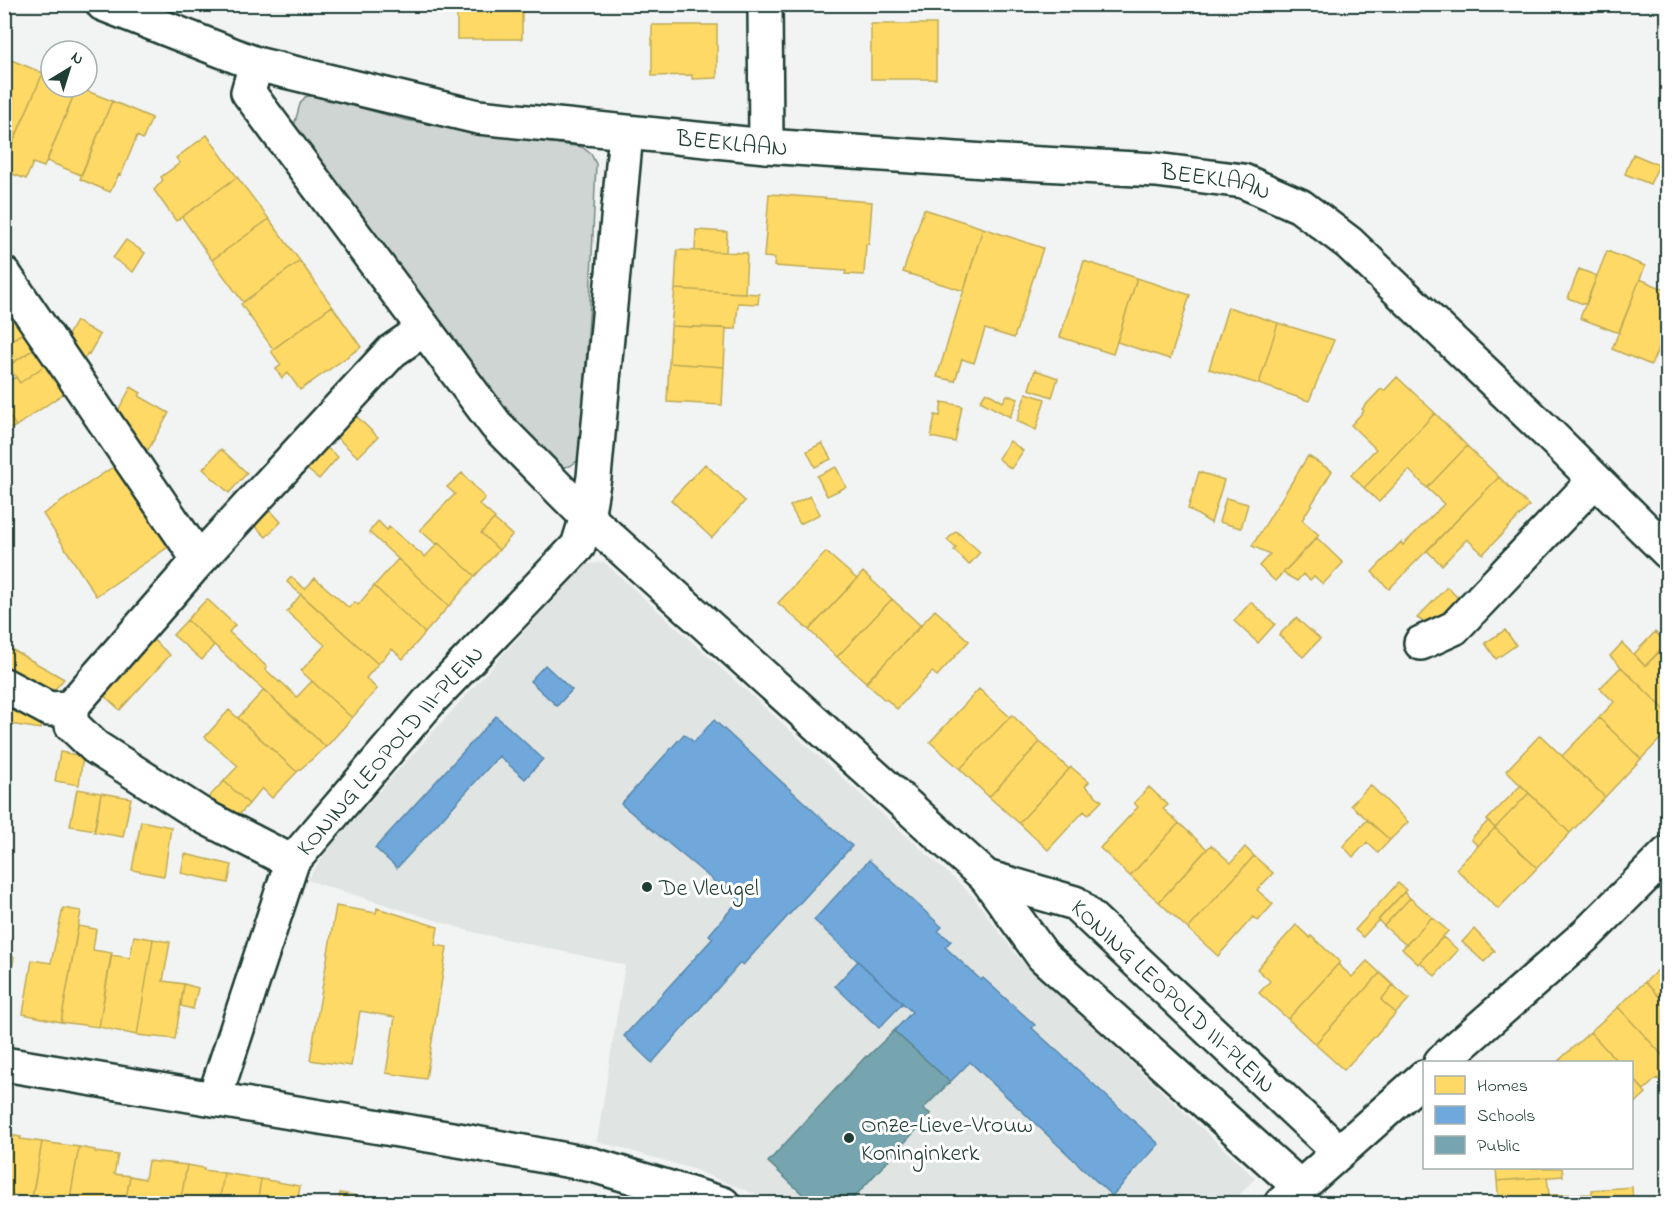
<svg xmlns="http://www.w3.org/2000/svg" width="1672" height="1208" font-family="'Indie Flower',sans-serif">
<style>
.built{fill:#e0e4e3}
.green{fill:#ced5d3;stroke:#768984;stroke-width:1.5}
.homes{fill:#ffd966;stroke:#bcaa57;stroke-width:1.5}
.schools{fill:#6fa8dc;stroke:#5788aa;stroke-width:1.5}
.public{fill:#76a5af;stroke:#5c868a;stroke-width:1.5}
.lines{fill:none;stroke-linecap:round;stroke-linejoin:round}
.minor-casing{stroke:#1f3d34;stroke-width:38}
.minor{stroke:#fff;stroke-width:33}
.poi-dot{fill:#1f3d34;stroke:#fff;stroke-width:2}
.labels{text-anchor:middle;stroke-width:6;stroke-linejoin:round;paint-order:stroke}
.street-label{font-size:24px;fill:#1f3d34;stroke:#fff}
.poi-label{font-size:24px;fill:#1f3d34;stroke:#fff;text-anchor:start}
</style>
<rect width="100%" height="100%" fill="#f2f3f3"/>
<filter id="ink" filterUnits="userSpaceOnUse"><feTurbulence type="fractalNoise" baseFrequency=".0167" numOctaves="2"/><feDisplacementMap in="SourceGraphic" scale="12" xChannelSelector="R" yChannelSelector="G"/><feConvolveMatrix kernelMatrix="1 2 1 2 8 2 1 2 1" color-interpolation-filters="sRGB"/></filter>
<g filter="url(#ink)">
<path class="built" d="M604,562L972,895L1018,957L1255,1178L1232,1203H777L690,1168L597,1141L625,965L473,932L307,880L335,840L584,565Z"/>
<path class="green" d="M314,95L405,120L486,134L582,147L591,154L596,164L590,301L580,459L570,466L557,468L503,417L293,129L300,104L305,97Z"/>
<path class="homes" d="M457,4H522V39H457Z
M871,24H936V79H871Z
M652,25H717V78L692,79V75L652,76Z
M4,57L43,73L11,147L4,144Z
M43,73L51,76V87H77L44,167L33,163L26,179L4,171V164Z
M77,87L112,101L81,175L47,161Z
M112,101L152,118L143,139L137,136L121,175L119,174L110,192L80,179Z
M207,135L237,177L176,221L154,190L163,180L161,177L180,163L176,158Z
M1633,154L1659,165L1650,184L1625,174Z
M237,177L269,219L212,260L182,217Z
M769,194L872,202L869,244H866L864,275L845,274L846,271L774,266L775,258L764,257Z
M924,209L983,228L964,291L903,272Z
M269,219L300,261L243,302L212,260Z
M983,228L1043,248L1014,338L985,329L974,363L962,359L955,381L937,377Z
M696,230L727,232L726,252L695,251Z
M126,240L145,253L133,272L113,258Z
M677,250L747,253L745,293L675,289Z
M1607,251L1645,266L1619,333L1580,318Z
M300,261L332,306L273,349L241,304Z
M1084,261L1137,278L1113,354L1060,337Z
M1579,269L1597,276L1586,305L1568,298Z
M1137,278L1190,295L1170,359L1117,342Z
M1640,279L1668,291V326L1651,365L1612,349Z
M675,289L759,294L758,304L738,303L736,329L671,326Z
M332,306L361,347L300,390L288,373L282,378L276,369L281,365L271,351Z
M1228,307L1278,323L1259,384L1209,369Z
M19,314L29,329L4,345V323Z
M76,321L100,335L89,354L88,353L84,359L65,349L71,340L67,337Z
M1278,323L1334,340L1309,401L1259,384Z
M671,326L726,328L724,367L669,363Z
M1668,326V356L1657,352Z
M29,329L40,345L8,366L4,360V345Z
M40,345L51,361L20,383L8,366Z
M51,361L70,389L16,426L4,409V384L16,377L20,383Z
M669,363L724,367L722,405L667,402Z
M1035,370L1058,378L1052,397L1029,389Z
M1397,377L1435,413L1364,488L1351,475L1376,449L1351,425L1364,411L1362,409L1381,389L1384,391Z
M131,387L141,393L139,396L169,413L148,450L116,432L113,420Z
M986,392L1003,402L1007,395L1018,399L1010,417L980,401Z
M1026,393L1045,399L1036,430L1017,421Z
M942,402L962,406L955,442L931,437L935,415L940,416Z
M4,409L16,426L4,433Z
M1435,413L1467,446L1427,488L1409,470L1379,502L1364,488Z
M355,415L378,437L358,457L335,436Z
M1010,441L1023,451L1011,469L998,458Z
M822,443L831,459L815,467L807,451Z
M322,444L338,457L319,479L303,466Z
M1467,446L1499,477L1389,589L1372,572L1401,542L1403,545L1444,504L1427,488Z
M221,449L247,473L229,493L203,469Z
M1308,456L1332,471L1302,520L1319,535L1275,581L1259,566L1270,554L1252,546Z
M119,463L174,543L96,596L43,514Z
M705,464L745,501L712,538L671,500Z
M836,467L846,487L827,496L817,476Z
M1199,472L1224,480L1211,523L1188,509Z
M462,473L485,498L479,504L495,518L481,533L499,550L475,576L438,543L436,544L420,530L455,494L447,487Z
M1499,477L1529,506L1483,554L1467,539L1442,565L1427,551Z
M810,496L820,514L800,524L790,506Z
M1226,498L1248,504L1241,528L1219,522Z
M270,510L281,522L266,537L254,525Z
M494,519L512,535L499,550L481,533Z
M378,521L387,530L389,527L425,557L438,543L475,576L449,606L369,532Z
M956,531L980,552L969,565L954,550L956,548L947,540Z
M1317,538L1343,563L1323,584L1314,576L1310,580L1303,574L1297,581L1283,573Z
M826,552L857,579L809,630L778,603Z
M398,559L449,606L425,633L374,586Z
M863,572L892,599L837,657L809,630Z
M291,577L305,589L315,578L349,608L355,602L358,605L374,586L425,633L403,659L392,649L378,664L287,582Z
M1447,587L1463,603L1431,626L1417,618Z
M301,594L378,664L366,678L377,689L352,718L301,671L325,645L287,612Z
M207,599L235,625L229,632L267,667L265,669L279,682L280,681L297,697L312,681L352,718L326,747L187,620Z
M892,599L921,626L866,682L837,657Z
M1251,602L1275,624L1258,643L1234,621Z
M935,610L969,641L937,676L932,672L897,709L886,699L885,700L866,683Z
M1296,618L1320,639L1303,657L1279,635Z
M187,620L214,645L202,660L173,635Z
M1505,630L1516,645L1496,659L1485,643Z
M1655,632L1667,643L1645,666L1634,654Z
M149,636L170,655L120,710L99,691Z
M1622,643L1645,666L1668,644V713L1610,656Z
M4,645L64,679L48,697L4,673Z
M1621,667L1668,713V731L1641,759L1599,718L1614,702L1600,688Z
M979,689L1010,717L960,769L930,742Z
M264,690L326,747L297,772L238,718Z
M4,695L44,718L41,729L4,723Z
M229,710L297,772L272,798L262,788L249,804L224,781L238,766L205,737Z
M1012,715L1040,742L989,797L960,769Z
M1599,718L1641,759L1605,797L1562,756Z
M1540,735L1605,797L1570,833L1506,771Z
M1040,742L1069,769L1019,823L989,797Z
M60,752L83,756L79,785L55,781Z
M1071,767L1089,782L1085,786L1102,801L1088,815L1084,811L1048,850L1019,823Z
M224,781L249,804L234,820L204,802Z
M1370,785L1408,822L1390,840L1351,805Z
M1521,785L1529,793L1495,828L1487,820Z
M1149,787L1168,805L1163,809L1179,823L1130,876L1100,848L1138,807L1134,803Z
M77,789L101,793L95,830L70,826Z
M101,793L131,798L123,837L94,832Z
M1529,793L1570,833L1537,868L1495,828Z
M1367,820L1390,840L1378,853L1367,842L1353,857L1343,846Z
M141,821L171,827L164,876L132,870Z
M1488,821L1495,828L1478,846L1471,839Z
M1179,823L1207,849L1159,902L1130,876Z
M1495,828L1537,868L1498,909L1456,869Z
M1211,845L1231,863L1245,847L1254,856L1188,929L1159,902Z
M185,854L232,865L228,883L181,873Z
M1254,856L1273,873L1257,890L1273,904L1258,921L1253,917L1218,956L1188,929Z
M1398,883L1406,890L1363,937L1355,930Z
M1404,892L1410,898L1384,926L1378,920Z
M1410,898L1432,917L1406,945L1384,926Z
M336,906L376,913L377,908L438,927L435,945L447,947L426,1079L386,1073L395,1017L360,1011L351,1066L310,1060Z
M63,908L81,911L61,1022L23,1014L32,960L51,963Z
M1432,917L1448,931L1418,964L1402,949Z
M1296,925L1310,938L1311,936L1340,962L1288,1019L1259,993L1270,981L1257,969Z
M78,926L96,929L93,950L112,953L99,1027L61,1022Z
M1474,929L1495,951L1484,962L1462,942Z
M134,936L153,939L137,1035L99,1027L111,955L130,958Z
M1443,937L1458,950L1435,976L1420,962Z
M4,938L12,939L9,956L14,957L8,990H4Z
M153,939L170,942L163,981L184,984L175,1039L137,1035Z
M1367,961L1380,973L1315,1044L1288,1019L1338,964L1352,977Z
M1668,961V1006L1645,982Z
M1380,973L1393,985L1381,1000L1396,1013L1344,1070L1315,1044Z
M1645,982L1668,1006V1061L1618,1007Z
M184,984L198,988L193,1009L181,1006Z
M1393,985L1409,999L1396,1013L1381,1000Z
M1618,1007L1668,1061V1090L1657,1078L1644,1090L1632,1077V1062H1618L1590,1032Z
M1590,1032L1618,1062H1557Z
M1632,1077L1646,1093L1632,1106Z
M4,1134L21,1137L20,1139L42,1142L32,1198L12,1195L10,1204H4Z
M42,1142L79,1147L69,1204H31Z
M79,1147L95,1150V1152L118,1155L114,1174L130,1176L125,1204H69Z
M148,1161L187,1165L180,1204H125L130,1176L145,1179Z
M187,1165L204,1168L203,1170L224,1173L219,1204H180Z
M1496,1168H1562L1563,1176L1497,1181Z
M224,1173L261,1179L257,1204H219Z
M1547,1177L1549,1195L1592,1194V1190L1632,1187L1633,1204H1499L1497,1181Z
M261,1179L300,1186L297,1204H257Z
M340,1193L379,1200V1204H339Z"/>
<path class="schools" d="M545,665L572,690L557,706L530,681Z
M496,716L543,759L525,779L499,756L397,868L375,848Z
M714,720L852,846L743,965L740,963L652,1063L624,1036L713,938L709,935L738,901L621,804L684,734L694,742Z
M869,860L942,927L938,931L951,941L945,947L981,980L983,978L1035,1025L1032,1028L1159,1144L1112,1196L970,1062L950,1082L894,1031L912,1012L814,920Z
M858,961L903,1003L879,1028L835,986Z"/>
<path class="public" d="M894,1031L950,1082L923,1109L931,1114L848,1204H813L768,1162L866,1056L867,1057Z"/>
<g class="lines">
<g class="minor-casing">
<g id="minor">
<path id="s1" d="M103,4L256,64L478,117L766,146L985,161L1156,170L1243,181L1300,206L1349,243L1549,434L1668,552"/>
<path d="M765,4L766,146"/>
<path d="M256,64L248,92L496,425L587,517L594,477L626,133"/>
<path d="M4,274L199,560"/>
<path d="M1421,643L1454,628L1595,480"/>
<path d="M4,685L49,709L70,708L72,725L95,747L203,816L292,862"/>
<path d="M70,708L199,560L392,351L424,329"/>
<path id="s2" d="M986,877L1075,903L1339,1152"/>
<path d="M1441,1062L1587,934L1668,853"/>
<path d="M4,1064L464,1141L593,1165L723,1204"/>
<path id="s3" d="M214,1099L292,862L432,698L578,546L587,517L986,877L1043,956L1300,1187"/>
<path d="M1281,1204L1424,1077"/>
</g>
</g>
<use href="#minor" class="minor"/>
</g>
</g>
<g class="poi-dot">
<circle cx="647" cy="887" r="6"/>
<circle cx="849" cy="1138" r="6"/>
</g>
<g class="labels">
<g class="street-label">
<text dy="8" stroke="none"><textPath href="#s1" startOffset="648">BEEKLAAN</textPath></text>
<text dy="8" stroke="none"><textPath href="#s1" startOffset="1134">BEEKLAAN</textPath></text>
<text dy="8" stroke="none"><textPath href="#s3" startOffset="398">KONING LEOPOLD III-PLEIN</textPath></text>
<text dy="8" stroke="none"><textPath href="#s2" startOffset="228">KONING LEOPOLD III-PLEIN</textPath></text>
</g>
<g class="poi-label">
<text x="659" y="895">De Vleugel</text>
<text x="861" y="1132">Onze-Lieve-Vrouw<tspan x="861" dy="28">Koninginkerk</tspan></text>
</g>
</g>
<rect width="1672" height="1208" fill="none" stroke="#fff" stroke-width="24"/>
<rect x="12" y="12" width="1648" height="1184" fill="none" stroke="#1f3d34" stroke-width="2" filter="url(#ink)"/>
<rect x="1423" y="1061" width="210" height="108" fill="#ffffff" stroke="#a5b1ae" stroke-width="1.5"/>
<rect x="1435" y="1076" width="30" height="18" fill="#ffd966" stroke="#a5b1ae" stroke-width="1.5"/>
<text x="1477" y="1091" font-size="18" fill="#1f3d34">Homes</text>
<rect x="1435" y="1106" width="30" height="18" fill="#6fa8dc" stroke="#a5b1ae" stroke-width="1.5"/>
<text x="1477" y="1121" font-size="18" fill="#1f3d34">Schools</text>
<rect x="1435" y="1136" width="30" height="18" fill="#76a5af" stroke="#a5b1ae" stroke-width="1.5"/>
<text x="1477" y="1151" font-size="18" fill="#1f3d34">Public</text>
<g transform="translate(69 69) rotate(38)"><circle r="28" fill="#ffffff" stroke="#a5b1ae" stroke-width="1.5"/>
<path d="M0-4.5L10 22L0 15L-10 22Z" fill="#1f3d34"/>
<text y="-9" font-size="16" font-weight="bold" text-anchor="middle" fill="#1f3d34">N</text>
</g>
</svg>
